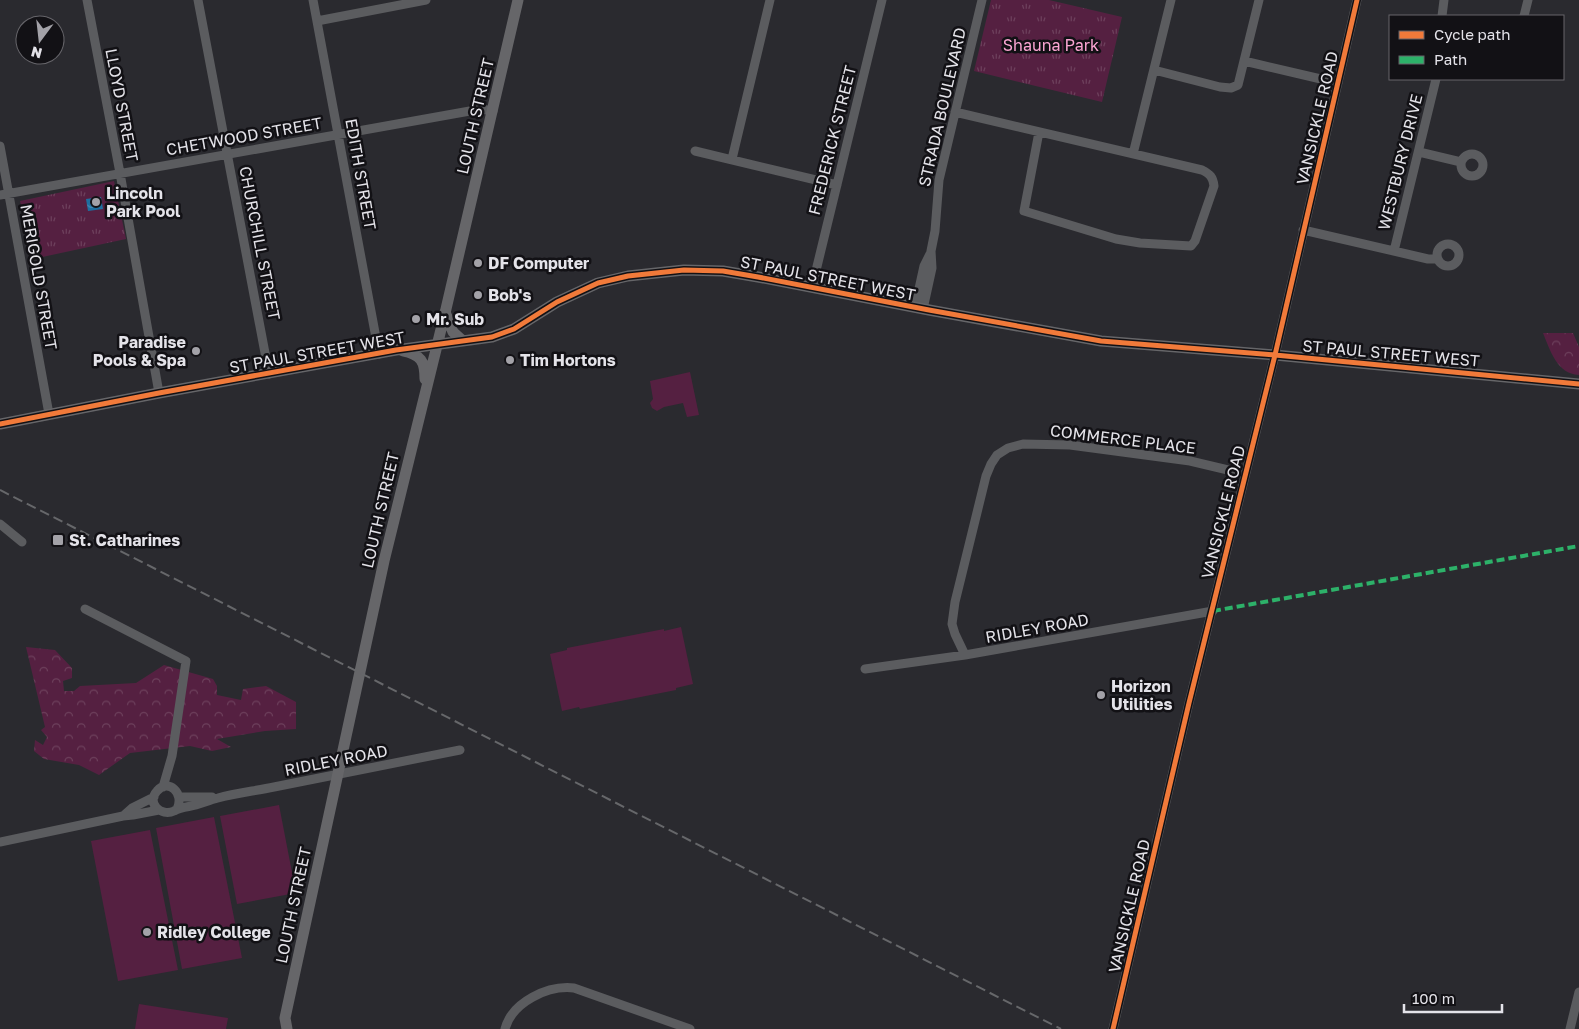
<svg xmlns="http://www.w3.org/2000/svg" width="1579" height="1029" font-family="'Golos Text',sans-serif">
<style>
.green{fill:#552041}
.forest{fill:url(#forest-crowns)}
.park{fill:url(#park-tufts)}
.water{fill:url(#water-ripples)}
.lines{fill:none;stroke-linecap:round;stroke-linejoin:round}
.minor{stroke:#5b5c5f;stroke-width:9}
.major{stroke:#666669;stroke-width:11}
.rail{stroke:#66676a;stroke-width:2;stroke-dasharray:10 5;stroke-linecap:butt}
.quiet{stroke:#2db169;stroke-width:4;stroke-dasharray:8 4;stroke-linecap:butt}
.cycleway-casing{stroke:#121115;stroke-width:8}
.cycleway{stroke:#f17a3a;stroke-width:5}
.poi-dot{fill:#a3a2a8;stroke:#121115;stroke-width:2}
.labels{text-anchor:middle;stroke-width:5;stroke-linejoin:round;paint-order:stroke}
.park-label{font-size:16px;fill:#fba5d3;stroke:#121115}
.street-label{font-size:16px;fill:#e4e3e9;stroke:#121115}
.poi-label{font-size:16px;font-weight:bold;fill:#e4e3e9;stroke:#121115;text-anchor:start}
</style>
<defs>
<pattern id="forest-crowns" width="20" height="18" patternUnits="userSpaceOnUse" patternTransform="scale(1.25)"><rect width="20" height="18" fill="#552041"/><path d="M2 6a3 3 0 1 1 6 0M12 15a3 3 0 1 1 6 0" fill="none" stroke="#6d405c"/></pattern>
<pattern id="park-tufts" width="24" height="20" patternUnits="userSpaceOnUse" patternTransform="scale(1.25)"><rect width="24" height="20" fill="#552041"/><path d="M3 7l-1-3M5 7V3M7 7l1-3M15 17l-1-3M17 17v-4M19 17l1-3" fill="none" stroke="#6d405c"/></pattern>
<pattern id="water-ripples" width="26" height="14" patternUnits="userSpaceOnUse" patternTransform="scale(1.25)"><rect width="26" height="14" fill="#1d6e9f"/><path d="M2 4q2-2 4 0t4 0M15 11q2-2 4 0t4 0" fill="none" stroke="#4989b1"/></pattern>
</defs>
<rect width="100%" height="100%" fill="#2a2a2f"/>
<path class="green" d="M690,372L699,415L687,417L683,403L664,407L657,411L652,408L650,403L653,399L650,381Z
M681,627L693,684L676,688V690L580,709L579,707L562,711L550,654L567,650V648L664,629V631Z
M279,805L296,893L237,904L220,816Z
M214,817L242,958L182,969L156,828Z
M150,830L178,970L118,981L91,841Z
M139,1004L228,1018L226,1029H135Z"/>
<path class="forest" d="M1543,333H1573L1579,347V375C1557,374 1550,350 1543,333Z
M26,647L55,650L72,668V678L63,681L64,691H74L80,686L136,683L164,665L213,679L217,686V695L241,700L243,689L266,686L296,702V729L265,731L217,739L231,747L212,751L190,746L130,753L99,775L79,765L44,759L34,751L35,740L43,745L47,737L41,730L45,727Z"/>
<path class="park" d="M991,0H1049L1122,17L1102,102L974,71Z
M114,181L126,239L33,259L20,201Z"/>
<path class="water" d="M101,197L103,209L88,211L86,199Z"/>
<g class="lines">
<path class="minor" d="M87,0L120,173L159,393
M198,0L269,374
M313,0L379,354
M1442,16L1444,0
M1524,16L1528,0
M317,21L426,0
M1244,61L1338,83
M1154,70L1220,87L1231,88L1238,85L1259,0
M955,112L1202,170C1210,174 1213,177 1214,186L1195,241L1191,246L1140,243L1116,239L1024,211L1039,132
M0,146L49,414
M695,151L837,185
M1419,152L1461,162
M1133,154L1171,0
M1461 165a11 11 0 1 1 22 0a11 11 0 1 1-22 0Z
M732,159L770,0
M0,195L481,109L493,111
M1303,230L1428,259H1437
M1437 255a11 11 0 1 1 22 0a11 11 0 1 1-22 0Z
M1394,251L1436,79
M812,287L882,0
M915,307L924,266L930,254
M923,309L932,268L931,251L935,231L939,180L982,0
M0,524L22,542
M85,609L186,661L172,756L163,787
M965,655L955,634L952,624L955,602L986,476L991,464L997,455L1008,448L1023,444L1070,445L1190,461L1245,474
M865,669L965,655L1213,611
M179,797H212
M177,809C185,793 168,778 157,791C146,803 161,817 174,811C181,807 188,807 196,805C203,803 210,800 218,798C235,793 255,791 274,787C336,775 398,762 460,750
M123,816L132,808L154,797
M0,842L123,816L133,815L159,810
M505,1029C512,1002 548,985 574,988L690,1029
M1113,1029L1189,703L1275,355L1357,0
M1570,1029L1579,992"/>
<path class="major" d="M445,312L453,332L463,341
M403,351C421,355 425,361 425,379
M0,424L159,393L396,350L492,337L514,329L557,302L598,283L628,276L684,270L723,271L758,277L929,310L1101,341L1275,355L1579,384
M287,1029L285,1018L384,561L446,309L518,0"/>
<path class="rail" d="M0,490L1061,1029"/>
<path class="quiet" d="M1213,611L1579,546"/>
<g class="cycleway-casing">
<path id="cycleway" d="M0,424L159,393L396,350L492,337L514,329L557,302L598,283L628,276L684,270L723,271L758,277L929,310L1101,341L1275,355L1579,384
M1113,1029L1189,703L1275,355L1357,0"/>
</g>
<use href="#cycleway" class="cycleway"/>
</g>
<g class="poi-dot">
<circle cx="96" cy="202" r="5"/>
<circle cx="478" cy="263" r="5"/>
<circle cx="478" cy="295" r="5"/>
<circle cx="416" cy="319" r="5"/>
<circle cx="196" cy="351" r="5"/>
<circle cx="510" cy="360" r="5"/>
<rect x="52" y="534" width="12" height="12" rx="2.5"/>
<circle cx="1101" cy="695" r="5"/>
<circle cx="147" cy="932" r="5"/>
</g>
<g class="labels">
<g class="park-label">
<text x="1051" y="51">Shauna Park</text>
</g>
<g class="street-label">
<text transform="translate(122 105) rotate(79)" y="6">LLOYD STREET</text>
<text transform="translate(942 107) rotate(-77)" y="6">STRADA BOULEVARD</text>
<text transform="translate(475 116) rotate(-77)" y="6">LOUTH STREET</text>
<text transform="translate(1317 118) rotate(-77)" y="6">VANSICKLE ROAD</text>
<text transform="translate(244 136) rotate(-10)" y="6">CHETWOOD STREET</text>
<text transform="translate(832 140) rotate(-76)" y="6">FREDERICK STREET</text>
<text transform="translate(1400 162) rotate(-76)" y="6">WESTBURY DRIVE</text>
<text transform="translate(361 174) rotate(80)" y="6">EDITH STREET</text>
<text transform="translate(260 243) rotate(79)" y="6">CHURCHILL STREET</text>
<text transform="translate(39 277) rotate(80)" y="6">MERIGOLD STREET</text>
<text transform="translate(828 278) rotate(11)" y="6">ST PAUL STREET WEST</text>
<text transform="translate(317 352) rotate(-10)" y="6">ST PAUL STREET WEST</text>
<text transform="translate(1391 353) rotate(5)" y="6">ST PAUL STREET WEST</text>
<text transform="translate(1123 439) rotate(7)" y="6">COMMERCE PLACE</text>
<text transform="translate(380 510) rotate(-77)" y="6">LOUTH STREET</text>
<text transform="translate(1223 512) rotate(-76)" y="6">VANSICKLE ROAD</text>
<text transform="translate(1037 628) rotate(-10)" y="6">RIDLEY ROAD</text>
<text transform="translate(336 760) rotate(-11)" y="6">RIDLEY ROAD</text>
<text transform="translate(293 905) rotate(-78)" y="6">LOUTH STREET</text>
<text transform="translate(1129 906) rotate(-77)" y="6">VANSICKLE ROAD</text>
</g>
<g class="poi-label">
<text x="106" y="199">Lincoln<tspan x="106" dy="18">Park Pool</tspan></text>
<text x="488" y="269">DF Computer</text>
<text x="488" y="301">Bob's</text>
<text x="426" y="325">Mr. Sub</text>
<text x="186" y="348" text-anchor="end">Paradise<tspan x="186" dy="18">Pools &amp; Spa</tspan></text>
<text x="520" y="366">Tim Hortons</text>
<text x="69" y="546">St. Catharines</text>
<text x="1111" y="692">Horizon<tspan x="1111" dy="18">Utilities</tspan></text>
<text x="157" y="938">Ridley College</text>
</g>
</g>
<rect x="1389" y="15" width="175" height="65" fill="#121115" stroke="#66656a"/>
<rect x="1399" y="31" width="25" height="8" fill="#f17a3a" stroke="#66656a"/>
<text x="1434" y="40" font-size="15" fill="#e4e3e9">Cycle path</text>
<rect x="1399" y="56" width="25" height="8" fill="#2db169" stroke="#66656a"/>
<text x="1434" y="65" font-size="15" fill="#e4e3e9">Path</text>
<g transform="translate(40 40) rotate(195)"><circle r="24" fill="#121115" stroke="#66656a"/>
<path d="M0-4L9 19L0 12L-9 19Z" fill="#a3a2a8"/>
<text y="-8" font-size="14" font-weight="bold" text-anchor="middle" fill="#e4e3e9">N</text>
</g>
<path d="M1404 1004v8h98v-8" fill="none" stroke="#e4e3e9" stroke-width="2.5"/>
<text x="1412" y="1004" font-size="15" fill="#e4e3e9" stroke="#121115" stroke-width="4" paint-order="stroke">100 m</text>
</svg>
